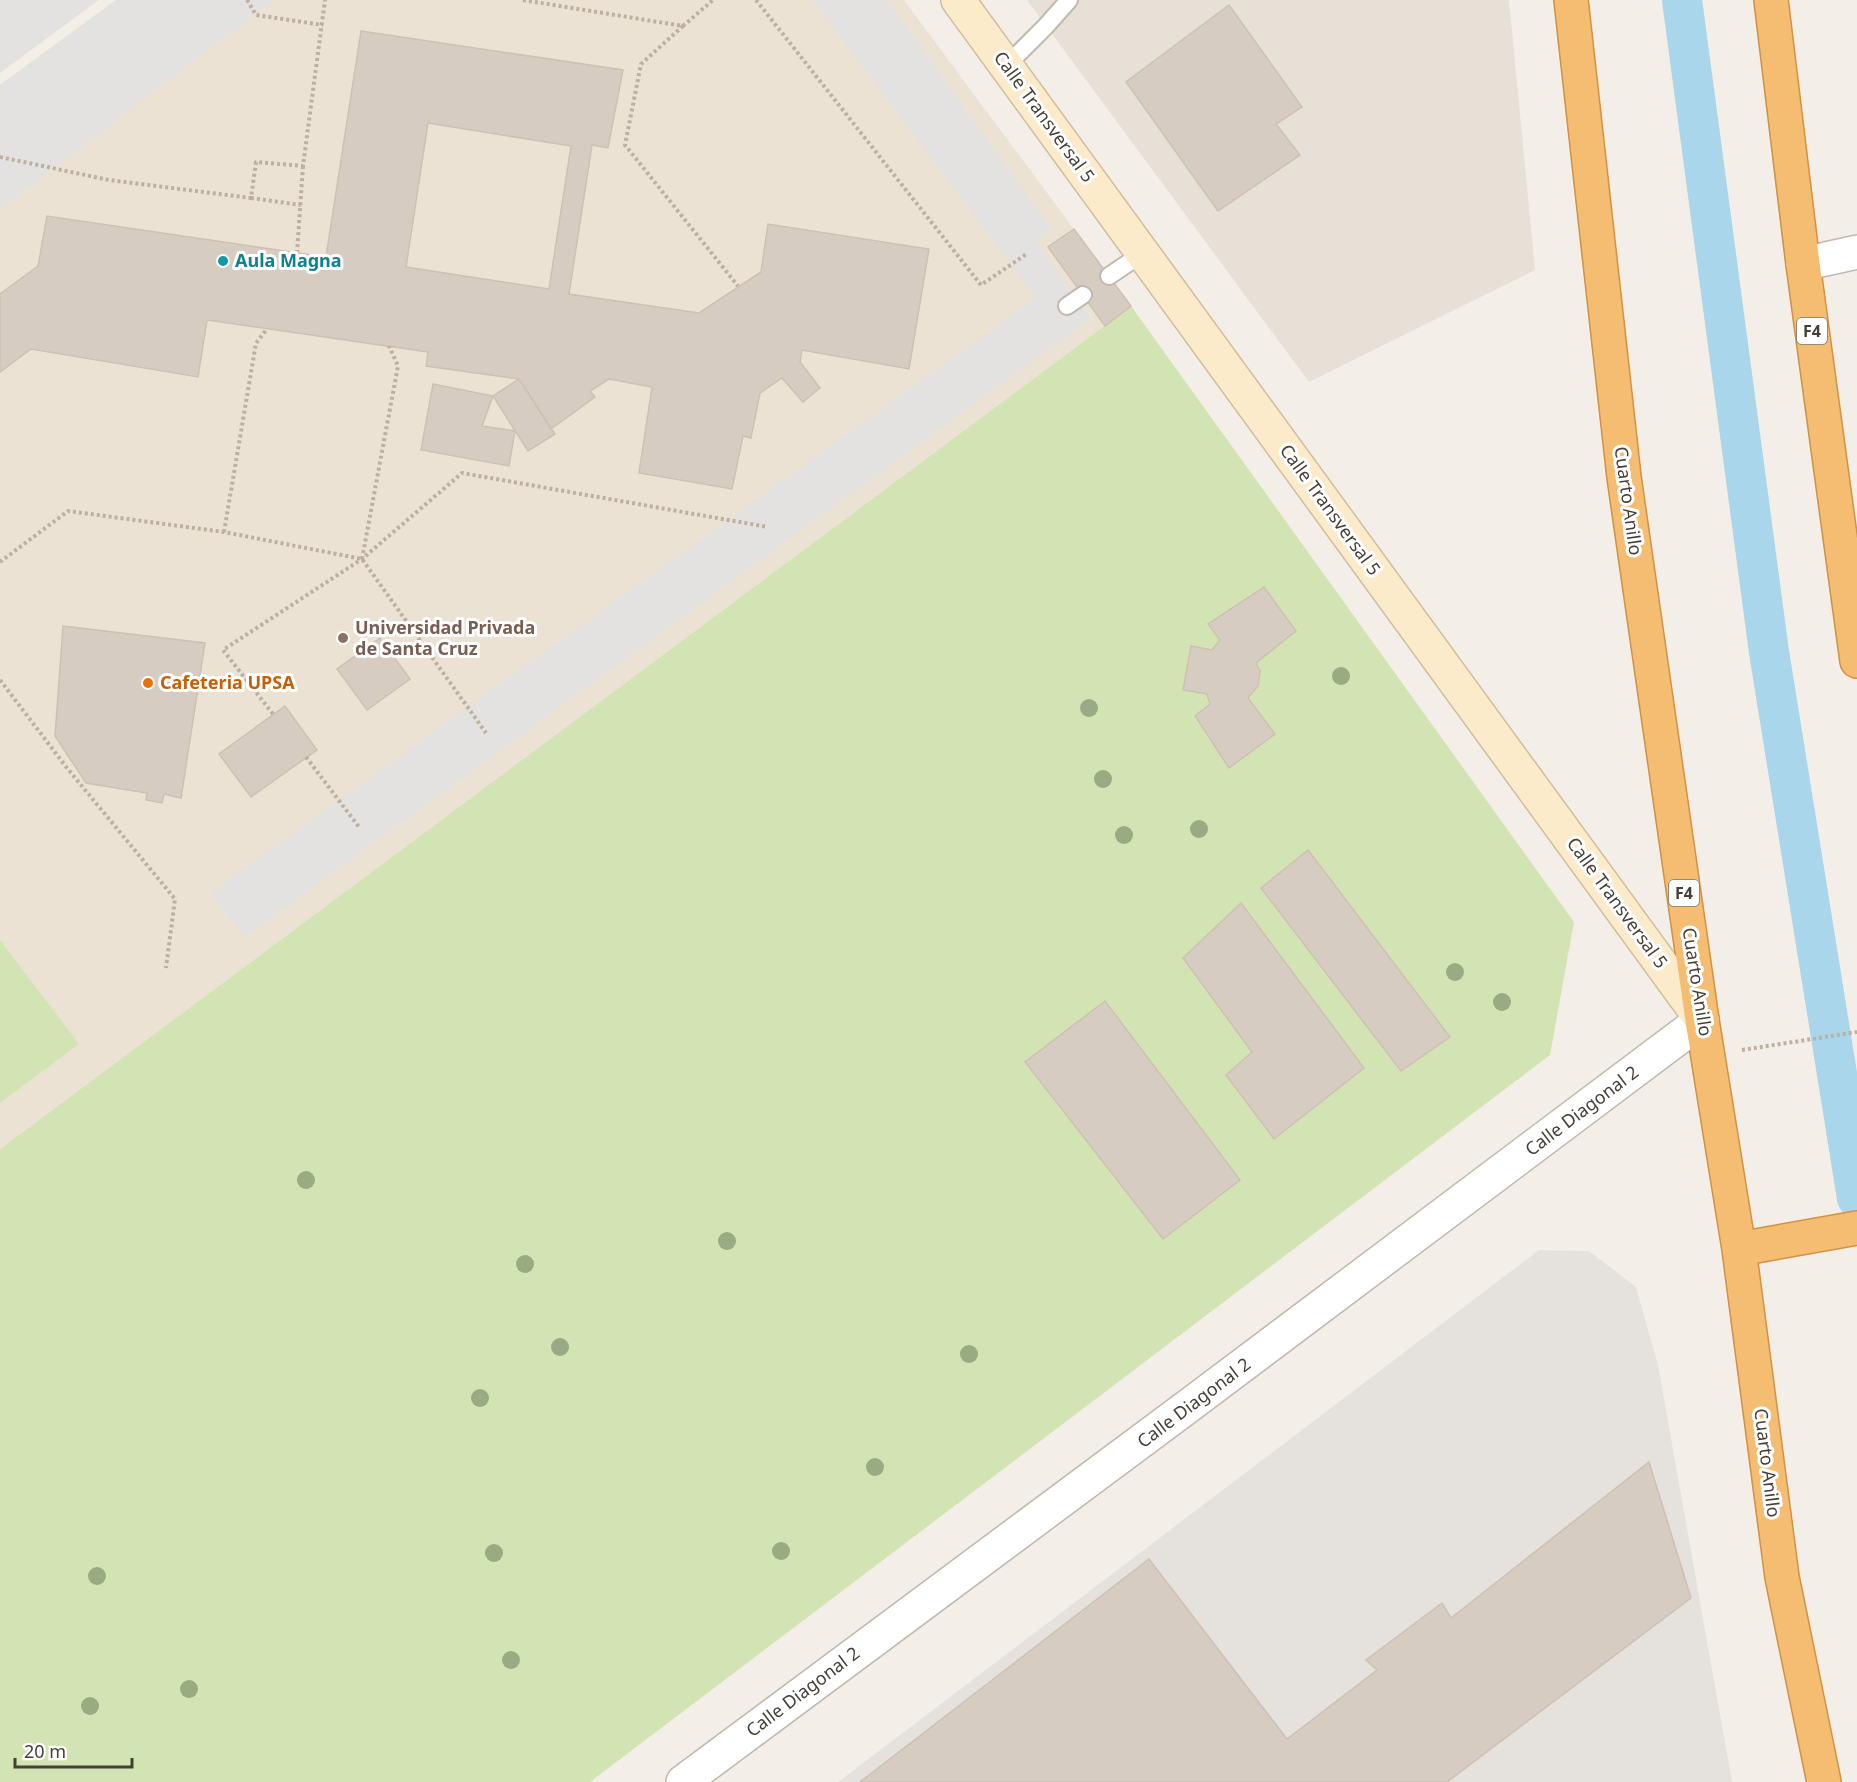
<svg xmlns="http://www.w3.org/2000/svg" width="1857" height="1782" font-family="'Noto Sans',sans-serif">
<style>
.residential{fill:#e6e0d7}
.industrial{fill:#e5e1dd}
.education{fill:#ebe2d3}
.green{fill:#d3e4b4}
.parking{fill:#e4e2e0}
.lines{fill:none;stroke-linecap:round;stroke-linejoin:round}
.canal{stroke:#a9d6eb;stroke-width:40}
.building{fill:#d7ccc1;stroke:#cec1b2;stroke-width:1.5;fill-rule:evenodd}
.lane-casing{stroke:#c1b8ae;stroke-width:20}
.street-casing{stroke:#c1b8ae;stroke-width:36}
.secondary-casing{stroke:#cfbd9b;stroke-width:36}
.highway-casing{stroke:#d29143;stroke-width:36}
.path{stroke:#beb09e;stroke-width:4;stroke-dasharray:3 3;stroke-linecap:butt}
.lane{stroke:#fff;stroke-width:16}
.street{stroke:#fff;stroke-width:33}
.secondary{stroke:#fbebca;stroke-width:33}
.highway{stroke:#f4bd72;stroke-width:33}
.tree{fill:#99ab82}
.culture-dot{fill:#0f9aa8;stroke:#fff;stroke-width:2}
.education-dot{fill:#8d6e63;stroke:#fff;stroke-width:2}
.food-dot{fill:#e8710a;stroke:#fff;stroke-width:2}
.labels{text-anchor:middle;stroke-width:6;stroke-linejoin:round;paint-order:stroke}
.shield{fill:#fff;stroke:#7e7973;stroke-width:1.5}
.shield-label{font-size:16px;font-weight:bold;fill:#463f37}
.street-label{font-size:18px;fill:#463f37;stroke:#fff}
.culture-label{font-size:18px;font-weight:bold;fill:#0d838f;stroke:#fff;text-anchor:start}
.education-label{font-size:18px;font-weight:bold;fill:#785e54;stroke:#fff;text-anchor:start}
.food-label{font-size:18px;font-weight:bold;fill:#c56008;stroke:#fff;text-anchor:start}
</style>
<rect width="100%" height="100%" fill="#f3efe8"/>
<path class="residential" d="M1027,0H1509L1535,270L1309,382Z"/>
<path class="industrial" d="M1539,1250L1589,1251L1636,1287L1658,1365L1732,1782H838Z"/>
<path class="education" d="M116,0H904L1131,306L0,1149V85Z"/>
<path class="green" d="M1131,306L1574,922L1550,1055L590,1782H0V1149Z
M0,940L79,1044L0,1103Z"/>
<path class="parking" d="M0,0H99L0,73Z
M116,0H274L0,209V85Z
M812,0H887L1051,229L1035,240L1091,318L245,937L210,893L1036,298Z"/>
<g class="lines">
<path class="canal" d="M1682,0L1769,652L1857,1198"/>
</g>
<path class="building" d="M1229,5L1302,107L1276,124L1300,155L1218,211L1126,82Z
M361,31L623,70L608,148L592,145L569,294L699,313L761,272L768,224L929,249L909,369L802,350L800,362L820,388L803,402L782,378L760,393L751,438L743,436L732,489L639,473L652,387L609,379L590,391L595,397L551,429L519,379L426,366L428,352L207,320L198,377L31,349L0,372V294L38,266L47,216L326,257ZM428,123L571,146L549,289L406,267Z
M1074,229L1131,306L1105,326L1048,247Z
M519,379L555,434L528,451L493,396Z
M433,384L493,396L482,426L515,431L509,466L421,450Z
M1264,587L1296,631L1256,663L1260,671L1258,686L1248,698L1275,734L1229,768L1195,716L1210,704L1207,694L1183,690L1191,646L1212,650L1220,640L1208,624Z
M63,626L205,643L181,798L164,794L162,803L146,800L147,793L86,783L55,736Z
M380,638L410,679L367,710L337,669Z
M285,706L317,750L251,797L219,754Z
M1308,850L1450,1037L1401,1071L1261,888Z
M1241,903L1364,1068L1274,1139L1226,1075L1252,1052L1183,958Z
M1105,1001L1240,1180L1163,1239L1025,1062Z
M1649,1462L1691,1598L1447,1782H860L1149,1559L1287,1739L1377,1670L1366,1660L1442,1603L1451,1618Z"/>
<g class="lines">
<g class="lane-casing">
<path id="lane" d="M1006,66L1046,26L1069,0
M1109,276L1143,253
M1067,306L1083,295"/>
</g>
<g class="street-casing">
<path id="street" d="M1803,264L1857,252
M683,1782L1187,1407L1702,1020"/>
</g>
<g class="secondary-casing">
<path id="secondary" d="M958,0L1702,1020"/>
</g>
<g class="highway-casing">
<path id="highway" d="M1571,0L1624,477L1702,1020L1739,1249L1782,1577L1824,1782
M1771,0L1803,264L1857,661
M1739,1249L1857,1228"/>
</g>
<path class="path" d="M247,0L256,15L323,25
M523,0L683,26L713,0
M756,0L981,285L1028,253
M683,26L641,64L625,145L738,286
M0,157L109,180L251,198L256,162L303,166L325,0
M251,198L301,205
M297,253L303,166
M224,532L256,343L267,329
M362,559L398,366L389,346
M0,562L68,511L224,532L362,559L486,733
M0,680L67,768L175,899L166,968
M273,714L223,650L362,559L462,473L768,527
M306,757L359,827
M1742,1050L1857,1032"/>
<use href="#lane" class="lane"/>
<use href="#street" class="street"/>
<use href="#secondary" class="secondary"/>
<use href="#highway" class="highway"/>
</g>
<g class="tree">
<circle cx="1341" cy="676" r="9"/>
<circle cx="1089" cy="708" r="9"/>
<circle cx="1103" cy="779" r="9"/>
<circle cx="1199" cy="829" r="9"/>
<circle cx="1124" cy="835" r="9"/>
<circle cx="1455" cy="972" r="9"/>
<circle cx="1502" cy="1002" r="9"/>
<circle cx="306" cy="1180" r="9"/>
<circle cx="727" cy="1241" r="9"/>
<circle cx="525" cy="1264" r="9"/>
<circle cx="560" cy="1347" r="9"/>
<circle cx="969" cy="1354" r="9"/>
<circle cx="480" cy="1398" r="9"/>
<circle cx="875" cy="1467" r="9"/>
<circle cx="781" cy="1551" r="9"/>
<circle cx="494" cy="1553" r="9"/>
<circle cx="97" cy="1576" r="9"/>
<circle cx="511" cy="1660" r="9"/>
<circle cx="189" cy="1689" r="9"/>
<circle cx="90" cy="1706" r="9"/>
</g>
<circle class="culture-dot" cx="223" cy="261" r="6"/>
<circle class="education-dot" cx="343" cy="638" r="6"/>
<circle class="food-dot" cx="148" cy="683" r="6"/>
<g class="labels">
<g class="shield">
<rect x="1797" y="318" width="30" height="26" rx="4.5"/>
<rect x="1669" y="880" width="30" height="26" rx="4.5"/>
</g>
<g class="shield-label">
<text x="1812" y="337">F4</text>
<text x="1684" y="899">F4</text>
</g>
<g class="street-label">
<text transform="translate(1044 117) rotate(54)" y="6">Calle Transversal 5</text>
<text transform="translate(1628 501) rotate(82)" y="6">Cuarto Anillo</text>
<text transform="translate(1330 510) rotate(54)" y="6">Calle Transversal 5</text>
<text transform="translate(1617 903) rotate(54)" y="6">Calle Transversal 5</text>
<text transform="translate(1697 982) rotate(81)" y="6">Cuarto Anillo</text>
<text transform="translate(1582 1111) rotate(-37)" y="6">Calle Diagonal 2</text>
<text transform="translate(1194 1403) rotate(-37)" y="6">Calle Diagonal 2</text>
<text transform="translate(1767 1463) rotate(83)" y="6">Cuarto Anillo</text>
<text transform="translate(803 1692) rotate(-37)" y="6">Calle Diagonal 2</text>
</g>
<g class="culture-label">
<text x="235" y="267">Aula Magna</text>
</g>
<g class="education-label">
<text x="355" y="634">Universidad Privada<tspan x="355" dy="21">de Santa Cruz</tspan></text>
</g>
<g class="food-label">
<text x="160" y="689">Cafeteria UPSA</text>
</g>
</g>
<path d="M15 1758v9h117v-9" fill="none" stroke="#463f37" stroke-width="3"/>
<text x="24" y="1758" font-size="18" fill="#463f37" stroke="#ffffff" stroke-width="4.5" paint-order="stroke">20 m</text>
</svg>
